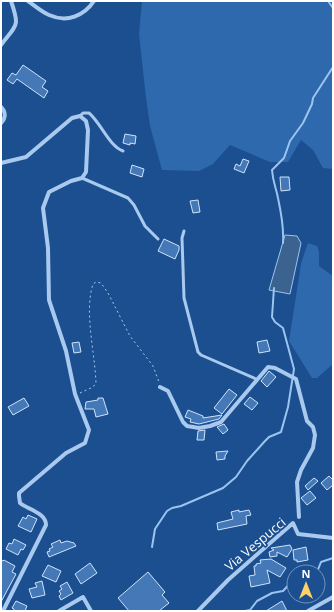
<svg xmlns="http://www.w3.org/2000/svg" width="334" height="612" font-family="'Open Sans',sans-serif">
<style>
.green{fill:#2e69ad}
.water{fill:#3c6290;stroke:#9cc4f0}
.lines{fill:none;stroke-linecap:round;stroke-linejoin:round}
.stream{stroke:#9cc4f0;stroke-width:2}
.building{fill:#4478b7;stroke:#cfe3fa}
.path{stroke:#a9c9ee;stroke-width:1;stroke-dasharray:2 3;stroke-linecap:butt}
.lane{stroke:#a9c9ee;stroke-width:3}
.street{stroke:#a9c9ee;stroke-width:4}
.labels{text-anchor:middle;stroke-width:3.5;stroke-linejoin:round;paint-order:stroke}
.street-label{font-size:13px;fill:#fff;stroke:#1b4f8f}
</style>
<rect width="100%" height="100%" fill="#1b4f8f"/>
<path class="green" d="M142,1H333V169L323,168L313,150L301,140L288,162H270L230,145L213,164L199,171L162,170L150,126L146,98L139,34Z
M308,243L317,246L319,252V266L333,276V364L317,378H312L289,341L301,264Z"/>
<path class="water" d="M285,235L297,236L301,243L290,294L269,290Z"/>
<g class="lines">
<path class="stream" d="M328,1L333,8
M283,243C284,229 281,212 278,198C276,187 273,183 272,170L284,158L290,141L303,123L312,104L313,98L333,67
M152,547L155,529L167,511L172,508L181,506L223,488L236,477L247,461L265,441L269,437L281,432L288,407L294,369L283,328L275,322L272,317L274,288
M317,572L321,562L333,558
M245,611L250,610L257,601L272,593L283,591L294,579"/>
</g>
<path class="building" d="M23,65L46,81L42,87L48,91L44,98L17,79L13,84L7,80L12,73L16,75Z
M125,134L136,136L135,144L130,143V145L123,143Z
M243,159L249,161L244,173L234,169L236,164L240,166Z
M132,165L144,169L142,177L130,173Z
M280,177H289L290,190L281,191Z
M198,200L200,212L193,213L190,201Z
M164,239L179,246V250L175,259L158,251Z
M267,340L270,351L259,353L257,342Z
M79,342L81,352L74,353L72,343Z
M269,371L276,377L267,387L261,381Z
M229,389L237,395L222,414L214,408Z
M250,397L258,403L252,410L244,404Z
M24,398L29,406L13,415L8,407Z
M98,398H103L108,414L96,417L94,409H85L86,402L98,400Z
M188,410L203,416V418L222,415L219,419L199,424L190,422L191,419L185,417Z
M224,424L228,430L223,434L217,427Z
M205,430L204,440H197L198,431Z
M228,451L225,456V459L217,460L216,452Z
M329,476L333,480V485L327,490L321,483Z
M314,478L318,481L308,490L305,486Z
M310,491L316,498L307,505L301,498Z
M239,510V512L249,510L251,515L246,516L247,524L218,530L217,523L233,519L231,512Z
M28,515L37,519L31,532L18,526L23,517L26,519Z
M14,539L26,545L23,550L21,549L18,555L6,549L9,543L12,544Z
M60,540L61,543L67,541L74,543L76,546L49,557L47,552L50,551L49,549L53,547L51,544Z
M290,545L292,549L287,557L277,552V556L270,557L269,552L274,550L271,548Z
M306,547L308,560L297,562V560H294L293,550Z
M271,559L286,568L280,577L267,570L270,583L251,587L249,576L255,575L254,566H256V564L261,563L260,560Z
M1,560L3,561L4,560L15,566L12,572L16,574L1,602Z
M90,563L97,573L81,584L75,574Z
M48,565L61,571L56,582L42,576Z
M148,572L165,592L162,595L169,603L159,611H129L118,598Z
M42,581L45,595L32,598L29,589L37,587L35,583Z
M67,582L73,593L61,600L59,596L61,594L59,591L62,589L60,586Z
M16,601L27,606L25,611H14V609L12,608Z
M282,601L287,611H266Z"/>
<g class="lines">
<path class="path" d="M80,393L93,387L96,383C95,353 84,312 93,284L96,282L101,283L108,293L130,336L153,366L159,382"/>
<path class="lane" d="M80,116L83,113H89C101,123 109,146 123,151
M82,178L128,198L134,205L145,226L158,239
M184,231L182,238L184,298L198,352L201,355L256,379"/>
<path class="street" d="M28,1C35,6 42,12 49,15C67,23 84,16 94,1
M1,45C17,24 20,27 11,1
M1,107C6,112 6,118 1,123
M1,163L26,157L72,118L80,116L86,121L88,130L86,172L82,178L71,181L49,192L43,208L48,248L49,300L66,351L75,394L89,430L85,443L66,453L19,493V496L20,503C29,510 46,513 46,525L3,611
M160,387L168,391L183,422L187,426L199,428L210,426L221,422L268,367L275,368L296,379L307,421L313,427L315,435L313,448L301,470L297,482L299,517
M59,611L83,597L91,611
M198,611L228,580L293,523L298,534L333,538
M308,611L333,597"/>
</g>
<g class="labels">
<g class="street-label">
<text transform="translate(255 544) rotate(-40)" y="5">Via Vespucci</text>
</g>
</g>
<rect width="334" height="612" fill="none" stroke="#ffffff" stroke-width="4"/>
<g transform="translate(306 584)"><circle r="19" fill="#1b4f8f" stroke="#7695bc"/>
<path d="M0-3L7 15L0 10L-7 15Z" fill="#ffd166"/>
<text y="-6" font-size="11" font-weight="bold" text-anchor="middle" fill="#ffffff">N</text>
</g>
</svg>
